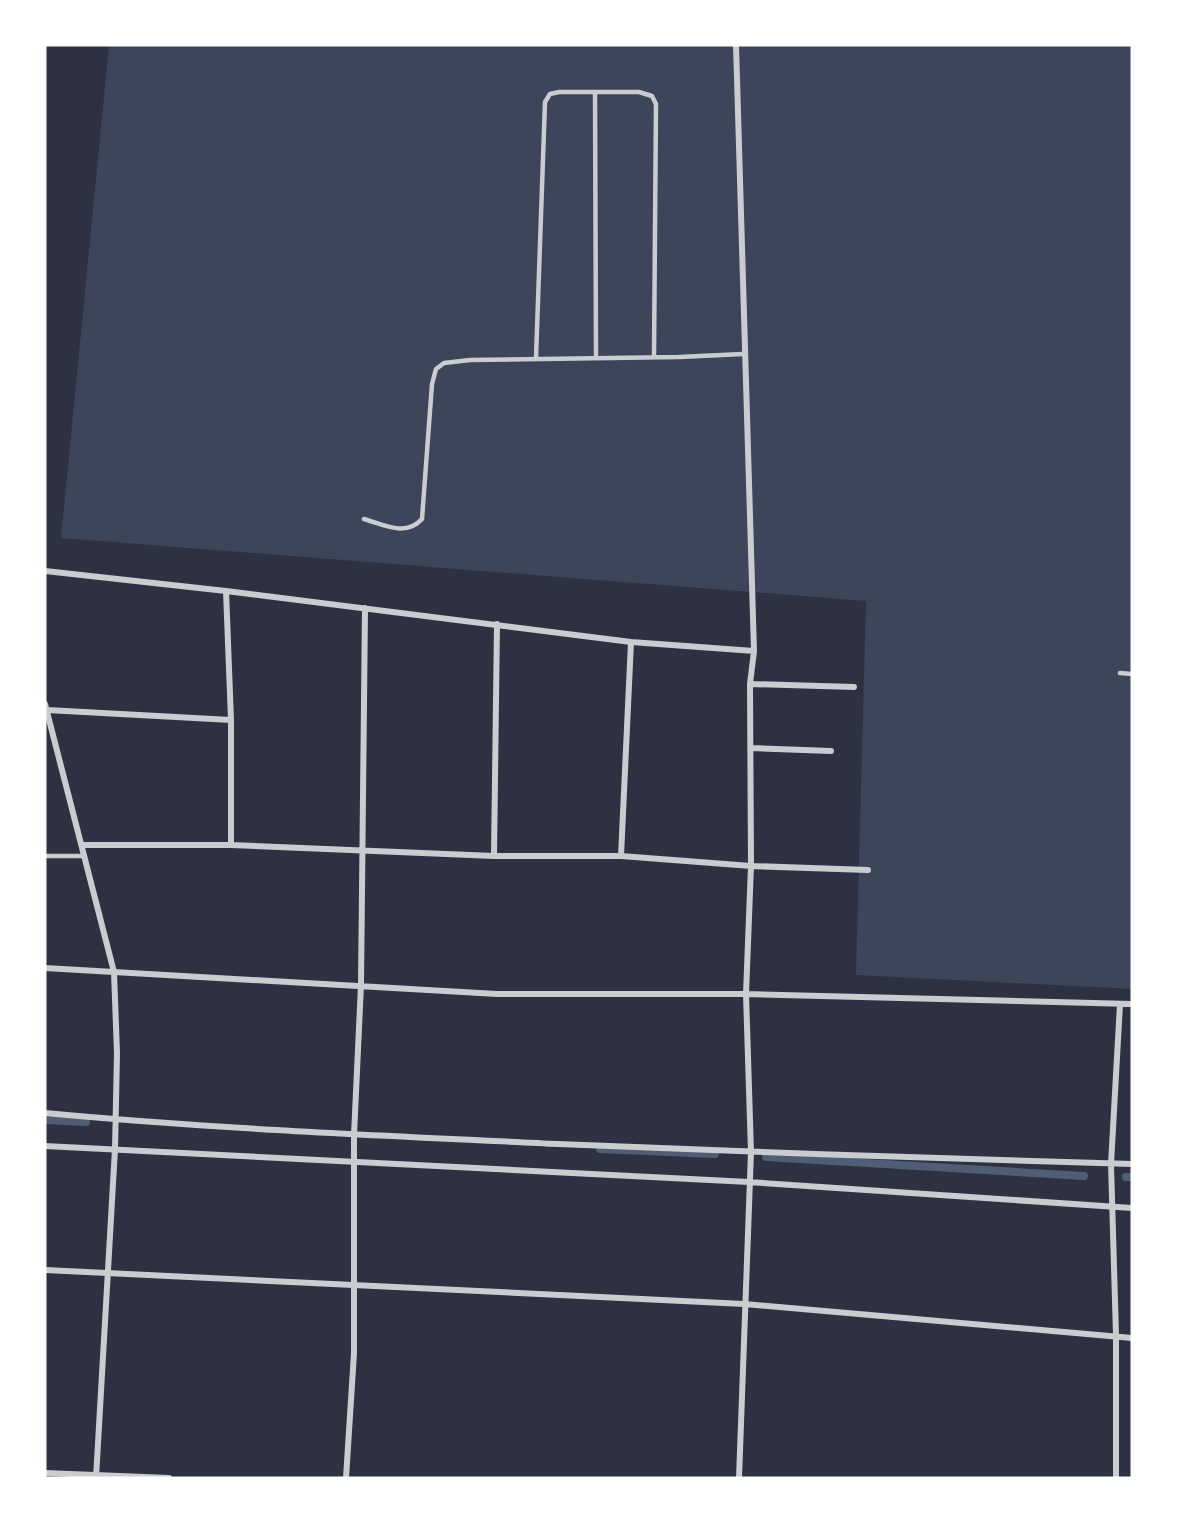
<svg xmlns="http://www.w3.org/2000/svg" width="1177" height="1523" font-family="Karla,sans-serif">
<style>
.green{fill:#3c4559}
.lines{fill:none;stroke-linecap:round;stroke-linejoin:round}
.stream{stroke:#4f5d75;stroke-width:8}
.service{stroke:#caccd0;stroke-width:4.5}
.minor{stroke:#caccd0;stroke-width:6}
</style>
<rect width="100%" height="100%" fill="#2d3142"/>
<path class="green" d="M109,45H1132V989L856,975L866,601L61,538Z"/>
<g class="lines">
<path class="stream" d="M45,1120L86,1122
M600,1149L715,1154
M766,1157L1084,1176
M1126,1177H1132"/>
<path class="service" d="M595,92L596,357
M536,358L545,102L550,94L559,92H639L652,96L656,104L654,356
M364,519C384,525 406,537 422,519L432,384L436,369L444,363L470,360L679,357L743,354
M1120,673L1132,674
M45,856H85"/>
<path class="minor" d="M736,45L754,651L750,684L751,866L746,994L751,1152L739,1478
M45,571L226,591L631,642L754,651
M226,591L231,720V845
M750,684L854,687
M45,704L114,972L117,1053L115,1149L96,1478
M47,710L231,720
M751,748L831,751
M82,845H231L494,856H621L751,866L868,870
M494,856L497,624
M621,856L631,642
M45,968L497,994H746L1132,1004
M45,1113C216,1129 387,1136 558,1144C749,1152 941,1159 1132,1164
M45,1146L749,1182L1132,1208
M45,1270L744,1304L1132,1338
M45,1473L169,1478
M346,1478L354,1353V1135L361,985L365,608
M1116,1478V1335L1111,1164L1120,1004"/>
</g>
<rect width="1177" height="1523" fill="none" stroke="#ffffff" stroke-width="93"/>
</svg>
